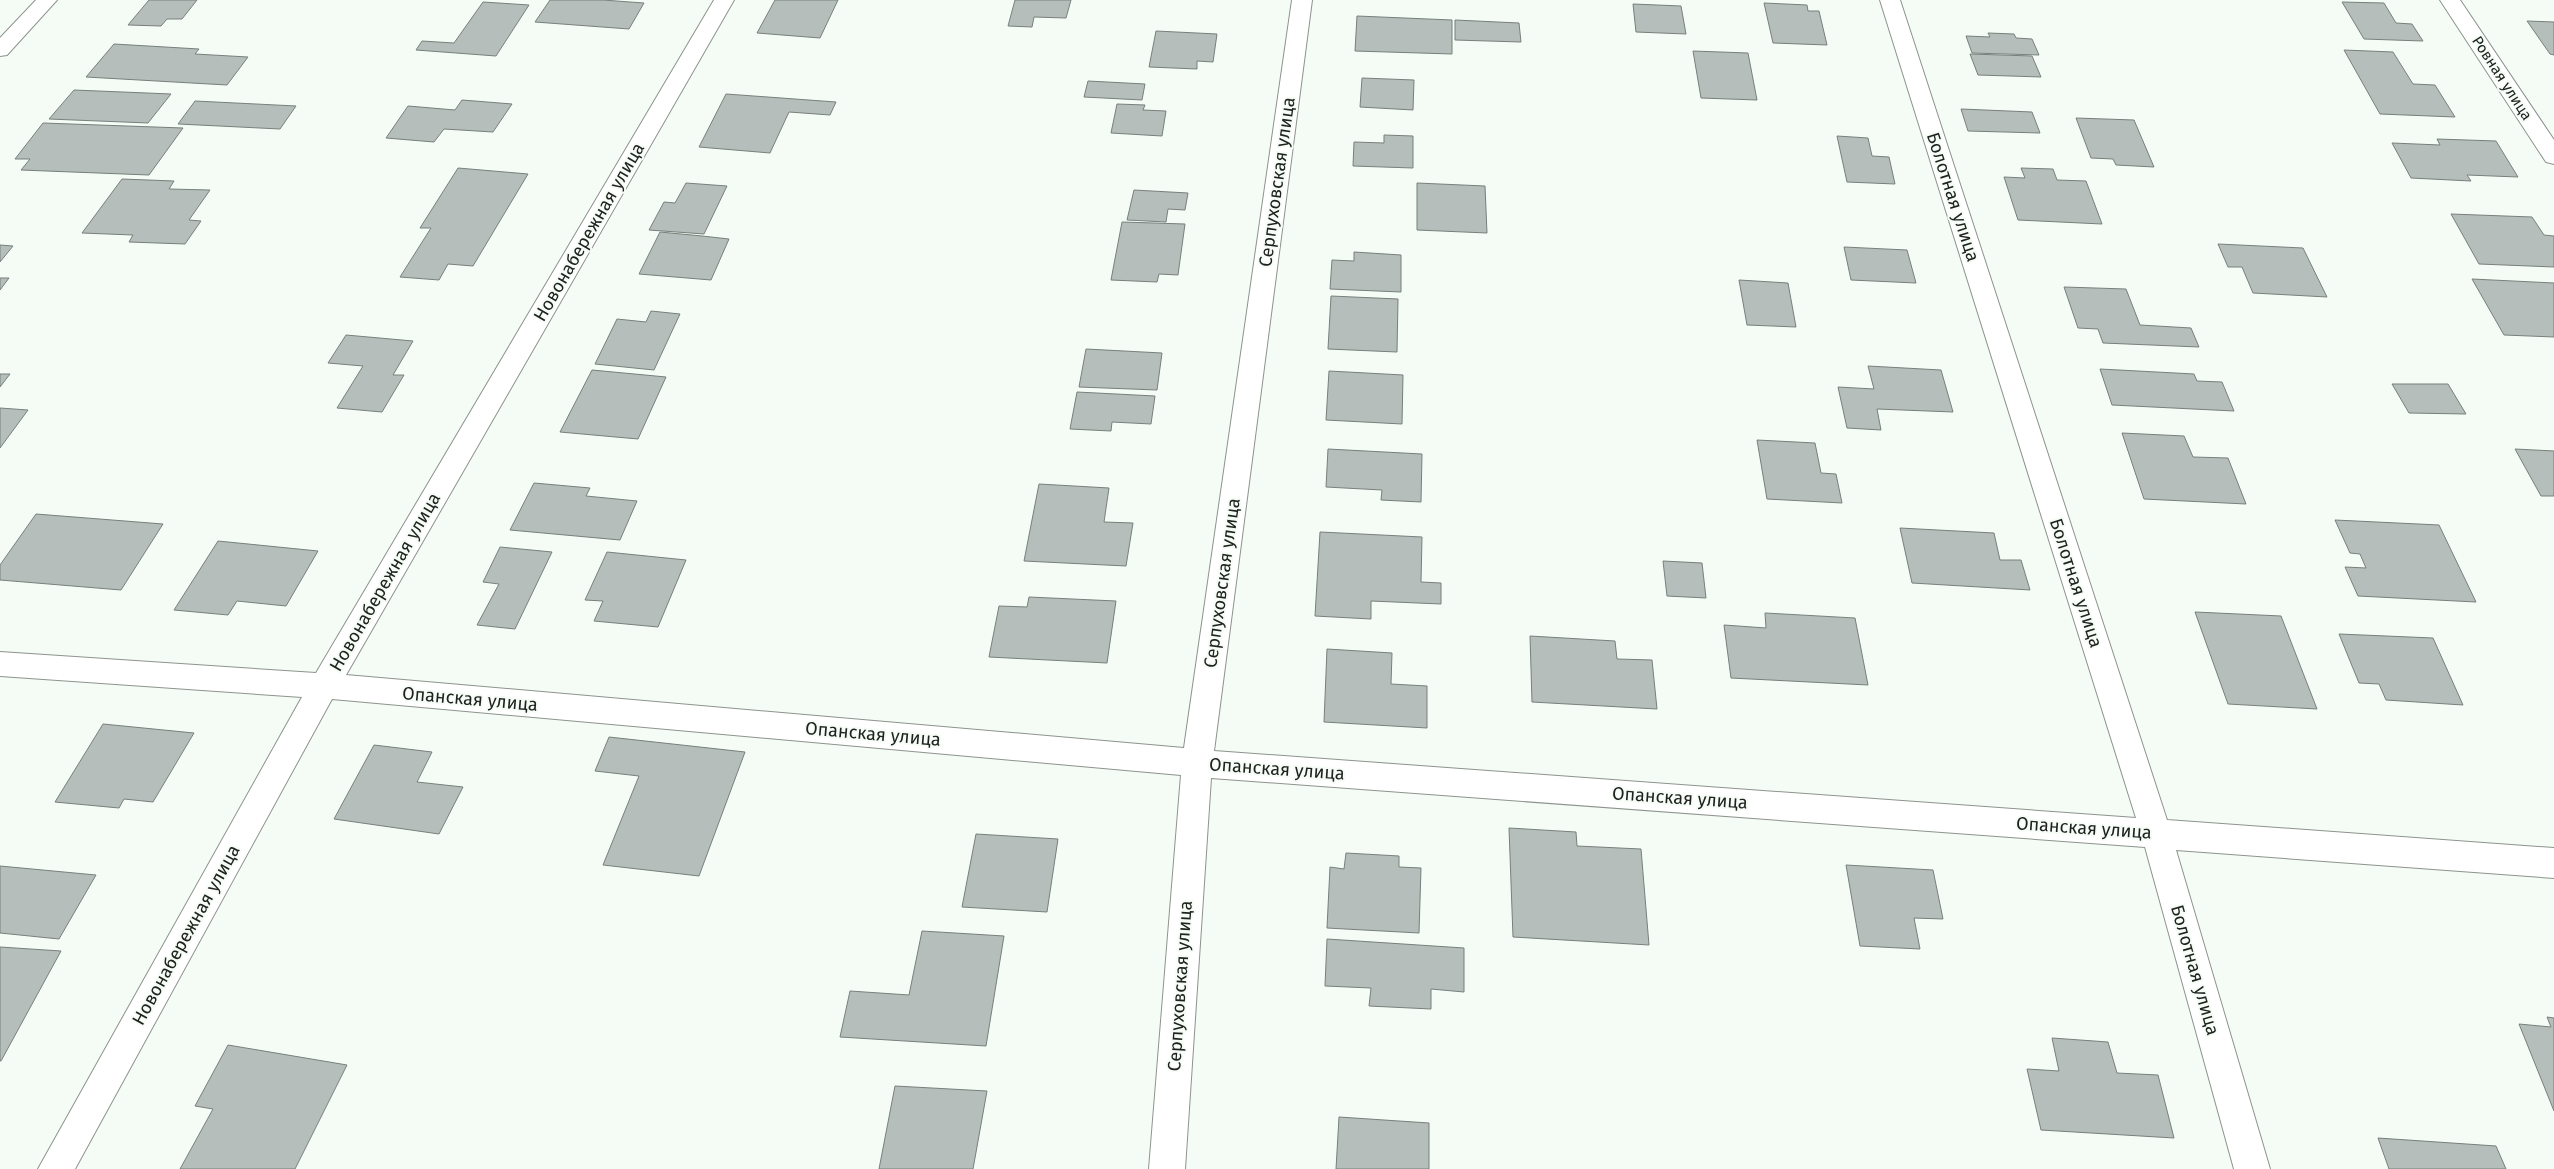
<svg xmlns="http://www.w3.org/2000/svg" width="2554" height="1169" font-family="'Fira Sans',sans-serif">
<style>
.building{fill:#b5beba;stroke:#77807c}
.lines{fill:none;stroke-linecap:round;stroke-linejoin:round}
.minor-casing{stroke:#8d938d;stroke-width:2}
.minor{fill:#fff;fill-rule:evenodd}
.labels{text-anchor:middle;stroke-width:4;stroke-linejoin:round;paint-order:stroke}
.far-street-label{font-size:15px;fill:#202220;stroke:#f5fcf5}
.street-label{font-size:18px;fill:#202220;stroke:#f5fcf5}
</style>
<rect width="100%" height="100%" fill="#f5fcf5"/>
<path class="building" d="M149,0H197L182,19H167L161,26L128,25Z
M550,0H603L644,3L629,29L535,22Z
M775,0H838L820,38L757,33Z
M1015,0H1071L1066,18L1034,17L1032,27L1008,26Z
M483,2L529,5L496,56L416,50L422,41L454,43Z
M2342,2L2384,3L2396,23L2412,24L2423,41L2364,39Z
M1764,3L1807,5L1808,11H1819L1827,45L1773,43Z
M1633,4L1681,6L1686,34L1636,32Z
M1357,16L1452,20V54L1355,51Z
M1455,20L1519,23L1521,42L1455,40Z
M2527,21L2554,22V55L2550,54Z
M1156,31L1217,34L1213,62L1197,61V69L1149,67Z
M1988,33L2014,34L2016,38L2032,39L2039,55L1972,53L1966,36L1990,37Z
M114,44L199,49L195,54L248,57L227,85L86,77Z
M2344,50L2393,52L2413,84L2435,85L2455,117L2380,114Z
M1693,51L1748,53L1757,100L1701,98Z
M1970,54L2032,56L2041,77L1978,75Z
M1362,78L1414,80L1413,110L1360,107Z
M1088,81L1145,84L1142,100L1084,97Z
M74,90L171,94L148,123L49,119Z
M726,94L836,102L830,115L789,112L770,153L699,147Z
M462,100L512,104L493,132L444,129L434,142L386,138L408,106L455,110Z
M195,101L296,106L280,129L178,124Z
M1117,104L1145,105L1143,110L1166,111L1162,136L1111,133Z
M1961,109L2032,112L2040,133L1968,131Z
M2076,118L2134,120L2154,167L2116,165L2113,159L2091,158Z
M43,123L183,128L149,175L21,170L30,159H15Z
M1384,135L1413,136V168L1353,166L1354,142L1384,143Z
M1837,136L1868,138L1872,156L1889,157L1895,184L1847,182Z
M2437,139L2496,141L2518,177L2467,175L2471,181L2411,178L2392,143L2440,145Z
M458,168L528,174L473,266L448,264L439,280L400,277L431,228H420Z
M2021,168L2053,169L2057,180L2086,181L2102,224L2018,220L2004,177L2025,178Z
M122,179L174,181L169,189L210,190L189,220L201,221L185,244L129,242L133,235L82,233Z
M686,183L727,186L704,234L649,230L664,202L675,203Z
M1417,183L1485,186L1487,233L1417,230Z
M1134,190L1188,193L1185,210L1168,209L1166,222L1127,220Z
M2451,214L2532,217L2544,235L2554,236V267L2479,264Z
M1122,222L1185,224L1178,275L1159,274L1157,282L1111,280Z
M660,232L702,236L729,239L711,280L639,274Z
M2218,244L2303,248L2327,297L2253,293L2242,267H2228Z
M0,245L13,246L0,262Z
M1844,247L1907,250L1916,283L1851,280Z
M1354,252L1401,255V292L1330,289L1332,260L1354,261Z
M0,278H9L0,290Z
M2472,279L2554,283V337L2504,335Z
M1739,280L1788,283L1796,327L1747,325Z
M2064,287L2126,289L2140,325L2191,328L2199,347L2103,343L2098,329L2078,328Z
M1331,296L1398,299L1397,352L1328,349Z
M651,311L680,314L654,370L595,364L617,319L646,322Z
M346,335L413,341L393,375H404L382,412L337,408L363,366L328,363Z
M1086,349L1162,353L1157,390L1079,387Z
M1868,366L1941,370L1953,412L1877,409L1881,430L1847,428L1838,387L1874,389Z
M2100,369L2194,374L2197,381L2222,382L2234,411L2112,405Z
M592,370L666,377L638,439L560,432Z
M1329,371L1403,375L1402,424L1326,420Z
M0,374H10L0,387Z
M2392,384H2448L2466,414L2409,413Z
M1077,392L1155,396L1151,424L1112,422L1111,431L1070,429Z
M0,408L28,410L0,448Z
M2122,433L2184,436L2193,457L2228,458L2246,504L2144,499Z
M1757,440L1815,443L1821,473L1836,474L1842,503L1767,499Z
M1328,449L1422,454L1421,502L1381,500L1382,490L1326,487Z
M2515,449L2554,451V496H2541Z
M534,483L590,488L586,496L637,501L620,540L510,530Z
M1039,484L1109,488L1104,522L1133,523L1126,566L1024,561Z
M36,514L163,524L121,590L0,580V565Z
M2335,520L2439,525L2476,602L2358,596L2345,567L2366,568L2360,554L2350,553Z
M1900,528L1994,533L2000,560H2021L2030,590L1912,583Z
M1320,532L1422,537L1421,582L1441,583V604L1371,601V619L1315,616Z
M218,541L318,551L286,606L237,601L228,615L174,610Z
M500,547L552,552L515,629L477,625L499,584L483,582Z
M607,552L686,560L658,627L594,621L603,601L585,600Z
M1663,561L1702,563L1706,598L1667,596Z
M1029,597L1116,601L1107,663L989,657L999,606L1027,607Z
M2195,612L2281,616L2317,709L2228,704Z
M1765,613L1855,618L1868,685L1731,678L1724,625L1766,628Z
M2339,634L2433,638L2463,705L2386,700L2379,684L2359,683Z
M1530,636L1615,641L1617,659L1652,660L1657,709L1532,702Z
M1327,649L1392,653L1391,684L1427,686V728L1324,722Z
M103,724L194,733L153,802L124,799L119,808L55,802Z
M609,737L745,752L699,876L603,865L639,776L595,771Z
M374,745L432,752L417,782L463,787L439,834L334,819Z
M1509,828L1576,832L1577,846L1641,849L1649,945L1513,937Z
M976,834L1058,839L1047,912L962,907Z
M1346,853L1399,856V867L1421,868L1419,933L1327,928L1330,867L1344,869Z
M1846,865L1933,870L1943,919L1914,918L1920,949L1860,946Z
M0,866L96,875L59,939L0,933Z
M922,931L1004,936L986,1046L840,1037L850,991L909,995Z
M1327,939L1464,948V992L1431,989V1009L1369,1006L1371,988L1325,986Z
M0,947L61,951L1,1061H0Z
M2547,1017L2554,1018V1111L2519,1024L2551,1027Z
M2052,1038L2108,1042L2117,1073L2158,1075L2174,1138L2041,1130L2027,1069L2059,1071Z
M228,1045L347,1065L295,1169H180L213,1109L195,1106Z
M895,1086L987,1091L973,1169H879Z
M1339,1117L1429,1123V1169H1336Z
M2378,1138L2496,1146L2506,1169H2389Z"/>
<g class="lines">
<g class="minor-casing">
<path id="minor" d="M36,0H57L7,55L0,56V38Z
M714,0H734L346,675L1184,748L1292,0H1312L1214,751L2136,818L1880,0H1900L2167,820L2554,848V878L2176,850L2270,1169H2234L2145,847L1211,778L1185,1169H1149L1181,775L332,699L75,1169H38L302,697L0,676V652L316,673Z
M2440,0H2460L2554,140V164L2546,162Z"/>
</g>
<use href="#minor" class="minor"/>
</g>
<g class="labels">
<g class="far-street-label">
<text transform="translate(2502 78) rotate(57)" y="5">Ровная улица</text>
</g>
<g class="street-label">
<text transform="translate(1277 182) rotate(-82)" y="6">Серпуховская улица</text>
<text transform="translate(1953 197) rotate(72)" y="6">Болотная улица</text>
<text transform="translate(589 232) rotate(-60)" y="6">Новонабережная улица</text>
<text transform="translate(385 582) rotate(-60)" y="6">Новонабережная улица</text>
<text transform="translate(1222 583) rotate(-82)" y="6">Серпуховская улица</text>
<text transform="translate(2076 583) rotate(72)" y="6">Болотная улица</text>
<text transform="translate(470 699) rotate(5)" y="6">Опанская улица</text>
<text transform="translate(873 734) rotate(5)" y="6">Опанская улица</text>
<text transform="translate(1277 769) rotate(4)" y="6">Опанская улица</text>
<text transform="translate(1680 798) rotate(4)" y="6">Опанская улица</text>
<text transform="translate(2084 828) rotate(4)" y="6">Опанская улица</text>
<text transform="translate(186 935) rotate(-61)" y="6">Новонабережная улица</text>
<text transform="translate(2195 970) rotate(74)" y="6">Болотная улица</text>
<text transform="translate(1180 986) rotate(-86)" y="6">Серпуховская улица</text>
</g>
</g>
</svg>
